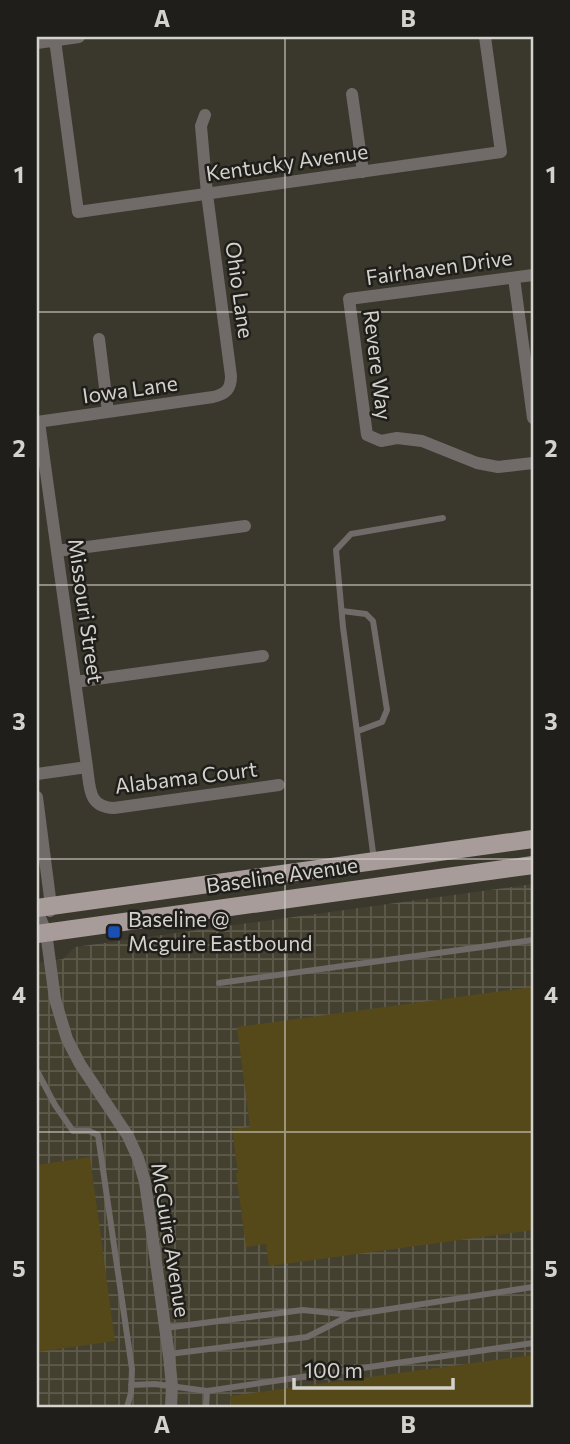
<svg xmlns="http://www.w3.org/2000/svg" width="570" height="1444" font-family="Commissioner,sans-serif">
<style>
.industrial{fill:url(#industrial-grid)}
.building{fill:#564919}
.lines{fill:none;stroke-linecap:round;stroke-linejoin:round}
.service{stroke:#706a69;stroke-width:6}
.minor{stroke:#706a69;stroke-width:12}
.primary{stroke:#a89c9b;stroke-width:18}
.grid{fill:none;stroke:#d4d2cc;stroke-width:2;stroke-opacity:0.55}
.transit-dot{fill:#1a4fb4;stroke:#201e1a;stroke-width:2.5}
.labels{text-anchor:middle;stroke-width:5;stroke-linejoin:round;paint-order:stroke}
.street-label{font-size:21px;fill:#d4d2cc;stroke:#201e1a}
.poi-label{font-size:21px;fill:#d4d2cc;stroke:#201e1a;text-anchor:start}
.neatline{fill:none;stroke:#d4d2cc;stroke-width:2.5}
.grid-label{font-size:23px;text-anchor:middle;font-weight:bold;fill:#d4d2cc}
</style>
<defs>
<pattern id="industrial-grid" width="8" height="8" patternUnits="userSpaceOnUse" patternTransform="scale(1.75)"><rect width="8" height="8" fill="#444030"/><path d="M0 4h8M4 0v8" fill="none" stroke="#5e5b4d"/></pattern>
</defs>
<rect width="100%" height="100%" fill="#3a372d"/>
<path class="industrial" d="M533,884V1407H37V963L63,959L75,947Z"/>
<path class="building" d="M533,987V1230L269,1266L266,1244L246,1247L236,1173H238L232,1129L250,1127L237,1027Z
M90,1157L115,1341L37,1352V1165Z
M533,1355V1407H231L230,1396Z"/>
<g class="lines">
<path class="service" d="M342,611L366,614L373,621L387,710L382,722L358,731
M374,860L343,627L336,550L351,534L443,518
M219,983L533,940
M37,1071L55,1105L73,1131H89L98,1135L132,1369L131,1393L127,1407
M165,1328L303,1310L351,1315L533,1287
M169,1354L307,1337L349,1316
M131,1385L155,1384L207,1391
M206,1407L207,1391L533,1343"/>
<path class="minor" d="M55,40L78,212L501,152L485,37
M37,43L79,37
M352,94L363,172
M533,275L349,299L367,435L381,441L397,438L422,441L477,463L498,467L533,463
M514,278L533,418
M99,339L108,412
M37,422L213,397C226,394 231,389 231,376L207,194L201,126L205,115
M39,422L87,767C90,788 88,807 114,808L279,785
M57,551L245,526
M75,682L263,656
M37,774L87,767
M37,797L51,906L50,911
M37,910L46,932L55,999L67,1039L80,1064L128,1136L138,1158L145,1182L169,1356L172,1386L171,1407"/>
<path class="primary" d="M37,908L533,839
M37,934L533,865"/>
</g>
<path class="grid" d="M285,37V1407M37,312H533M37,585H533M37,859H533M37,1132H533"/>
<rect class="transit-dot" x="107" y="925" width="14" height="14" rx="3.5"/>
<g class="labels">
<g class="street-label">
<text transform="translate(287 163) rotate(-8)" y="7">Kentucky Avenue</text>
<text transform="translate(439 268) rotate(-8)" y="7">Fairhaven Drive</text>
<text transform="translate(239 290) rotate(82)" y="7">Ohio Lane</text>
<text transform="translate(377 365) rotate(83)" y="7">Revere Way</text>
<text transform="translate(130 390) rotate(-8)" y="7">Iowa Lane</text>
<text transform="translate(85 611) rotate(82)" y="7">Missouri Street</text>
<text transform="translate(186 778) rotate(-7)" y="7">Alabama Court</text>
<text transform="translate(282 876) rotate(-8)" y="7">Baseline Avenue</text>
<text transform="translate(170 1240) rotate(81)" y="7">McGuire Avenue</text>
</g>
<g class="poi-label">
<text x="128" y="927">Baseline @<tspan x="128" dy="24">Mcguire Eastbound</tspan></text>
</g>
</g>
<rect width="570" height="1444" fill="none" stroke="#201e1a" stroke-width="77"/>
<path d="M294 1378v10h159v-10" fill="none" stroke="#d4d2cc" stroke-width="3.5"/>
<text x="304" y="1378" font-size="21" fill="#d4d2cc" stroke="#201e1a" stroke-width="5" paint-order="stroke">100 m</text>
<rect x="38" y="38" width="494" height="1368" class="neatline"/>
<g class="grid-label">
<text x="162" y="27">A</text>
<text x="408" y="27">B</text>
<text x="19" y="183">1</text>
<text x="551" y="183">1</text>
<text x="19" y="457">2</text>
<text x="551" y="457">2</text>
<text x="19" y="730">3</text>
<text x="551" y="730">3</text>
<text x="19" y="1003">4</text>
<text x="551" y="1003">4</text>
<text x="19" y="1277">5</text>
<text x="551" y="1277">5</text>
<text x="162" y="1433">A</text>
<text x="408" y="1433">B</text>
</g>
</svg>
